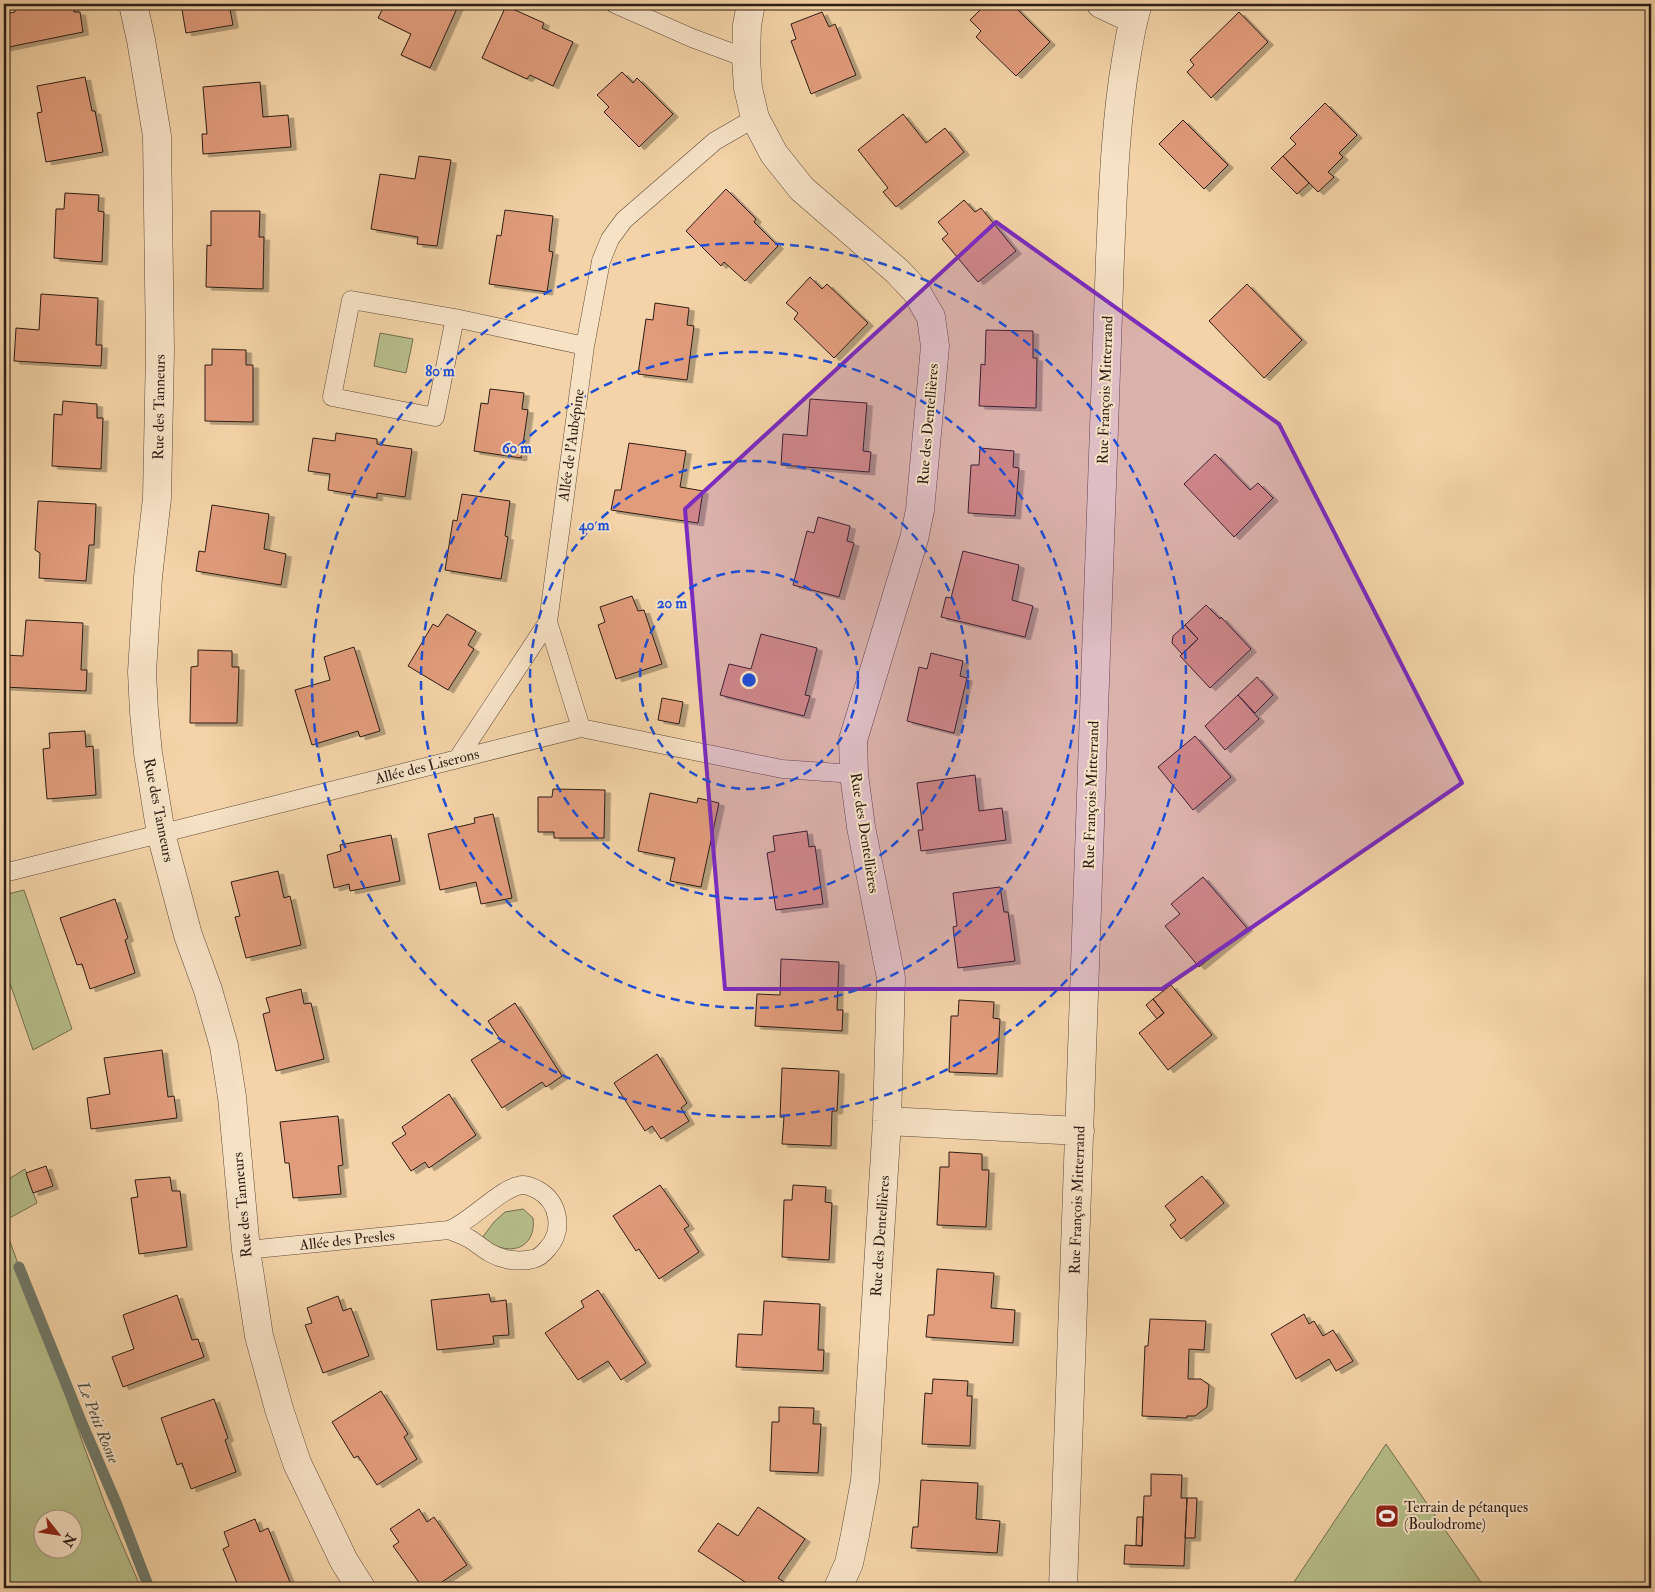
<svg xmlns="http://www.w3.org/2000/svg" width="1655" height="1592" font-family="'IM FELL Double Pica',serif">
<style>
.green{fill:#b6be8a;stroke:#726e50;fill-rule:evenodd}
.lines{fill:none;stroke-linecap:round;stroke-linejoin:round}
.stream{stroke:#707a6b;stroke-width:11}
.building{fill:#e19c7b;stroke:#2d1d15;filter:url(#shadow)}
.service-casing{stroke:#5e4a3a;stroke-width:19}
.minor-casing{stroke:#5e4a3a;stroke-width:29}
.service{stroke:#f7e2c6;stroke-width:18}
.minor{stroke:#f7e2c6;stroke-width:28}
.marked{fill:#7b2cbf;fill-opacity:0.2;stroke:#7b2cbf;stroke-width:4;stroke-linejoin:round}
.ring{fill:none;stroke:#1d4ed8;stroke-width:2.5;stroke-dasharray:9 6}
.labels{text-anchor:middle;stroke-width:4;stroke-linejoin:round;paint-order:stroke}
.street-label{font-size:15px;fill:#2d1d15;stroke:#f7e2c6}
.poi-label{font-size:15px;fill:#2d1d15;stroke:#f7e2c6;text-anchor:start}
.water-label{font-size:16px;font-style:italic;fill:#4e4c40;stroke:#f7e2c6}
.centre{fill:#1d4ed8;stroke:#f7e2c6;stroke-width:2.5}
.ring-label{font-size:15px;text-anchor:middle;font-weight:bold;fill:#1d4ed8;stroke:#f7e2c6;stroke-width:4;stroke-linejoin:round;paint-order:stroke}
</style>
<defs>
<filter id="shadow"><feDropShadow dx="5.5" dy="3" stdDeviation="0" flood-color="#0004"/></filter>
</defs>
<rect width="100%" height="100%" fill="#f3d3a7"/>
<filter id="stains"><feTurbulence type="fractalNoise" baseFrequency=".004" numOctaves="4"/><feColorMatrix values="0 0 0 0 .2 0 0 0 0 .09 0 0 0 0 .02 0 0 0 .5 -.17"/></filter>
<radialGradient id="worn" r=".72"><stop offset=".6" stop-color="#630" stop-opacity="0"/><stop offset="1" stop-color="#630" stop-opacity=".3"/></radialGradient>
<path class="green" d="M380,333L413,339L406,373L374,366Z
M24,890L72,1029L33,1050L4,966V895Z
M25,1169L37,1203L4,1221V1182Z
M523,1209L533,1218C536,1242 519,1255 496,1246C491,1245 486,1241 482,1238L494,1222L505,1212Z
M4,1225L106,1507L141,1588H4ZM42,1520H72V1550H42Z
M1386,1444L1485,1588H1290Z"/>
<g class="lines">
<path class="stream" d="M19,1267L81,1421L117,1505L149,1588"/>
</g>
<path class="building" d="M14,4H73L74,12H80L83,32L4,48V14L15,12Z
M181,4H229L233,25L186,33Z
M385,4H459L430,68L401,55L411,34L378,18Z
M986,4H1003L1005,6L1008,4H1012L1050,42L1016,76L976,37L981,31L970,20Z
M506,6L544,23L542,28L573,42L553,86L530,75L527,79L482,58Z
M822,12L829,27L835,24L856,75L811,94L791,41L796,39L791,24Z
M1239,12L1268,42L1211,98L1187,72L1194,65L1190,60Z
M622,72L633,83L637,78L673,114L639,147L604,112L609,107L597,95Z
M85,77L92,111H95L103,152L46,162L37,113L42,112L37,86Z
M260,82L263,117L288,115L291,147L203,154L202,134H207L203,87Z
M1325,103L1357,135L1339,153L1343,157L1328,172L1334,177L1318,192L1283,156L1296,144L1290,138Z
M903,114L926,143L945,128L964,152L896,207L883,192L888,188L858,150Z
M1183,120L1228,165L1204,189L1159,144Z
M419,156L451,160L437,246L417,244L418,237L371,229L380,174L415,179Z
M1283,156L1309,183L1297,194L1271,168Z
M726,189L756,219L754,222L778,246L745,281L724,262L721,266L686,231Z
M65,193L99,195L98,211L104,212L102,262L54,258L56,209H64Z
M964,200L975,212L981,208L1016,251L978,282L942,239L948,234L938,222Z
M505,210L553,216L549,251L553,252L547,292L489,284L497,235L501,236Z
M211,211H260L259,237H264L263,289L206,287L207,245L211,246Z
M810,277L822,289L827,284L868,323L834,358L794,319L798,313L786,303Z
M1247,284L1302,340L1264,378L1209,321Z
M41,294L98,298L96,345H102L101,366L14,361L16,328L39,330Z
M655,303L689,308L687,325L694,326L687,380L638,374L646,319L653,320Z
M986,330L1033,331V358H1037L1036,408L979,406L981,364L985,365Z
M212,349L246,350V365H253V422L205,421V365H212Z
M490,389L524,393L522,409L528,410L521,458L474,451L481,403L488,404Z
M810,399L867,403L863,451L871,452L869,472L781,465L783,434L807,436Z
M63,401L97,404V418H103L101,469L52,466L54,414L62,415Z
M336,433L377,439V444L412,449L405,497L377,493V498L328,490L330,474L308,471L313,438L335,441Z
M629,443L686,451L680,487L703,491L698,523L611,510L615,490H621Z
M980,448L1014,451L1013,467L1019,468L1015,516L968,513L971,465H979Z
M1215,454L1250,490L1258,483L1273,498L1234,537L1184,484Z
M462,494L510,501L505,536L508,537L501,579L445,570L453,520L457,521Z
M38,501L96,504L94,545H89L86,581L39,578L40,553L35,550Z
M212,505L269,514L264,549L286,554L281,585L196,571L199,551L205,552Z
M818,517L850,526L847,541L854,543L839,597L793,585L807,531L814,533Z
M963,551L1019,565L1012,600L1033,606L1025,637L941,617L946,597L951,598Z
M632,596L638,611L644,610L662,664L616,679L598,625L605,622L600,607Z
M1206,605L1220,619L1221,617L1251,649L1210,688L1180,656L1198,639L1185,625Z
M447,614L476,631L468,645L474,649L448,690L408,666L433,624L438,627Z
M26,620L83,623L81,670H87L86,691L4,687V655L23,656Z
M1185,625L1198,639L1182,654L1172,643L1173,636Z
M761,634L817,648L805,695L810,696L804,716L720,695L729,664L751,669Z
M354,647L380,731L360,737L358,731L312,745L295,690L330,680L324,657Z
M198,650L232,651V667H239L237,723H190L191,667L198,666Z
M931,653L963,661L960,676L967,678L954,733L907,721L919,667L927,669Z
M1257,677L1273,695L1255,713L1238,695Z
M1238,695L1259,719L1225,750L1205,726Z
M662,698L683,702L679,724L658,720Z
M85,731L86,747L93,746L96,795L47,799L43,749L50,748L49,733Z
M1195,736L1231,777L1193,810L1158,767Z
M975,775L979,811L1002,808L1006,840L921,851L918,830H923L917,783Z
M553,789L605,790L604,838H554V832H538V797H552Z
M650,793L697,803L698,798L719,803L701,887L670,881L675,858L638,851Z
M493,814L512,898L481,904L476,882L440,890L428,834L475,823L474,818Z
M807,831L809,847L815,846L823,904L776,910L767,853L775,851L773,836Z
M391,835L400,881L350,891L349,884L334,888L327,855L341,851L340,845Z
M278,871L284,898L290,896L301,945L246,958L235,917L240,916L231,882Z
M1203,877L1247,928L1199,967L1165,926L1180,914L1171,904Z
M1000,887L1004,912H1008L1015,961L958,968L953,927L957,926L953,893Z
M115,899L128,938L125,940L135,973L90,989L82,964L77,965L60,918Z
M781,959L839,962L837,1010H843L842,1031L755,1026L757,994L780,995Z
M1171,985L1212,1035L1168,1070L1139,1033L1164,1013L1153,999Z
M301,989L304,1004L311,1003L324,1059L276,1071L263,1014L270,1012L266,998Z
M1153,999L1164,1013L1157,1019L1146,1005Z
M959,1000L994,1002L993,1018L1000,1019L997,1074L949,1072L951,1016H958Z
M515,1003L562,1076L546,1087L542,1082L502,1108L471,1060L501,1041L488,1021Z
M162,1050L168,1097L174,1096L177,1118L91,1129L87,1098L110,1094L104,1058Z
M657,1054L687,1103L681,1108L689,1121L661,1139L652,1126L645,1131L614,1083Z
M782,1068L839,1071L837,1111H832L831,1146L782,1144L784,1117H780Z
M449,1094L476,1135L429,1168L425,1162L411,1171L392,1143L406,1134L402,1127Z
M338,1116L343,1165L338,1166L341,1194L293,1198L289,1163H285L280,1122Z
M949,1152L982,1154V1170H989L986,1227L937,1225L940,1167H949Z
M46,1166L53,1186L33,1193L26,1173Z
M1202,1176L1224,1203L1181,1239L1170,1225L1176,1220L1165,1206Z
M170,1177L172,1191H180L187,1247L139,1254L131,1198L138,1197L135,1180Z
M660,1185L689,1226L684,1229L699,1252L659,1279L639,1249L636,1251L613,1216Z
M793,1185L826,1187L825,1202L832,1203L829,1260L782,1257L784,1200H792Z
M937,1269L994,1273L991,1308L1015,1310L1013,1343L926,1337L928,1315H934Z
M598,1290L646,1363L621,1380L608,1361L578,1380L545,1333L584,1307L581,1301Z
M489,1294L491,1302L506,1300L509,1335L493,1336L494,1344L437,1350L431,1300Z
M177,1295L192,1340L198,1339L204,1357L123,1387L112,1357L134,1349L123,1315Z
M338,1296L343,1311L351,1308L369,1356L323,1373L305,1325L312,1323L307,1308Z
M764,1301L820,1304L818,1350H824L823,1371L736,1367L738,1334L762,1335Z
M1304,1314L1309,1324L1314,1321L1323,1336L1333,1330L1353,1361L1336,1371L1329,1359L1296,1379L1271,1334Z
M1150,1319L1206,1321L1204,1350L1189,1349L1188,1379H1201L1209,1385L1207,1407L1195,1416H1187V1418L1142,1416L1145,1346H1148Z
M933,1379L968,1381L967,1396H972L970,1446L922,1444L925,1393L932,1394Z
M381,1391L408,1434L404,1437L417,1459L377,1485L358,1456L354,1458L332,1422Z
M214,1399L228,1438L225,1440L236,1472L191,1489L182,1463L177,1465L161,1418Z
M779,1407L814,1408L813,1424H821L818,1473L770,1471L772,1422H779Z
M1151,1474L1182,1475L1181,1498H1187L1184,1566L1124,1564L1125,1545L1142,1546L1144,1496H1151Z
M921,1480L978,1483L976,1519L1000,1521L997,1553L911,1548L913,1527H918Z
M1187,1498H1197L1195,1538H1185Z
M758,1507L805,1539L778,1578L784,1582L779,1588H754L698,1551L718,1523L738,1536Z
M419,1509L427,1522L434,1517L467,1565L433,1588H423L393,1546L399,1542L390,1529Z
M1137,1517H1143L1142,1546L1136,1545Z
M255,1519L260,1532L268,1528L290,1582L276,1588H239L223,1549L229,1546L224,1532Z"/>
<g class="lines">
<g class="service-casing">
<path id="service" d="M615,4L692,38L746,58
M455,318L435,417L332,397L351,300L455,318L585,346
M548,622L581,728
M458,758L548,622L585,346L601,261L610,239L624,220L715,141L755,118
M4,873L581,728L782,769L854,774
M246,1250L449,1230C456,1233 463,1235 470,1239C482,1247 491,1256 506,1259C513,1261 526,1261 533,1259C539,1258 544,1253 548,1248C564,1230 559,1202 538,1190C533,1188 529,1185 523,1185C502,1186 471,1222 449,1230"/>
</g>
<g class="minor-casing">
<path id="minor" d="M133,4L141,40L157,136L160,350L157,498L148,577L142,672L144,712L148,753L161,834L188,935L208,990L224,1046L232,1097L246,1250L259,1336L279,1409L297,1463L344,1561L361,1588
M751,4L747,25L746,58L748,88L755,118L774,154L802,189L897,271L916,291L931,317L935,346L920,510L914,539L853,740L854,774L861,827L891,978L887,1121L865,1481L855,1535L849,1563L838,1588
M1101,4L1133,19
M887,1121L1080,1131
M1063,1588L1110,258C1113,192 1115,125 1126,60C1129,41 1132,22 1138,4"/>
</g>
<use href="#service" class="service"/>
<use href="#minor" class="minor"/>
</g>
<path class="marked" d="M996,222L1279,424L1462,783L1162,989H725L685,509Z"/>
<g class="ring">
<circle cx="749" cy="680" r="109"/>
<circle cx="749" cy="680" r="219"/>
<circle cx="749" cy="680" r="328"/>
<circle cx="749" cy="680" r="437"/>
</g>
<defs>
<g id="stadium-square" transform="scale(1.25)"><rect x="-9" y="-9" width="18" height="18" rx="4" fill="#8f2418" stroke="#f7e2c6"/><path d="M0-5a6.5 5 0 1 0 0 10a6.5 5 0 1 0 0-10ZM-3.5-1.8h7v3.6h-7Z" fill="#fff"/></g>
</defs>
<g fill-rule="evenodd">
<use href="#stadium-square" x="1387" y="1516"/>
</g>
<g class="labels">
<g class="street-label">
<text transform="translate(1105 390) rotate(-88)" y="5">Rue François Mitterrand</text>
<text transform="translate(159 407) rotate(-89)" y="5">Rue des Tanneurs</text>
<text transform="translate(928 424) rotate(-85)" y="5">Rue des Dentellières</text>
<text transform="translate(571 445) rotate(-82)" y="5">Allée de l'Aubépine</text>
<text transform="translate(427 766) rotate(-14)" y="5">Allée des Liserons</text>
<text transform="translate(1091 795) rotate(-88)" y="5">Rue François Mitterrand</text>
<text transform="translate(159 810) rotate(79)" y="5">Rue des Tanneurs</text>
<text transform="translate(865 833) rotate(81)" y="5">Rue des Dentellières</text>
<text transform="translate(1077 1200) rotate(-88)" y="5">Rue François Mitterrand</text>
<text transform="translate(242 1205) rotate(-95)" y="5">Rue des Tanneurs</text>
<text transform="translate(880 1236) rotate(-86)" y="5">Rue des Dentellières</text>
<text transform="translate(347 1240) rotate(-6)" y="5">Allée des Presles</text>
</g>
<g class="poi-label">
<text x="1404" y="1512">Terrain de pétanques<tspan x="1404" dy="17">(Boulodrome)</tspan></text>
</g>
<g class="water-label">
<text transform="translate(99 1422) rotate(68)" y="6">Le Petit Rosne</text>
</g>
</g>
<circle cx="749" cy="680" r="8" class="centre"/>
<g class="ring-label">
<text x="440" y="376">80 m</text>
<text x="517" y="453">60 m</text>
<text x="594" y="530">40 m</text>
<text x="672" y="608">20 m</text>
</g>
<rect width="1655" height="1592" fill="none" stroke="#f3d3a7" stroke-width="20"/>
<rect x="5" y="5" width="1645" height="1582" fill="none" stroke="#2d1d15" stroke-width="2.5"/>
<rect x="10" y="10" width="1635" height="1572" fill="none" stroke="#2d1d15"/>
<g transform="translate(58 1534) rotate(120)"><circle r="24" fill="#f7e2c6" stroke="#a6937f"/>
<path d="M0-4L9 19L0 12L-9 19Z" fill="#8f2418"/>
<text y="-8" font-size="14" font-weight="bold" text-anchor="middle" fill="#2d1d15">N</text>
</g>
<rect width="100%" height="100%" filter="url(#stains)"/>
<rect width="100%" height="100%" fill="url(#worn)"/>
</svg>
